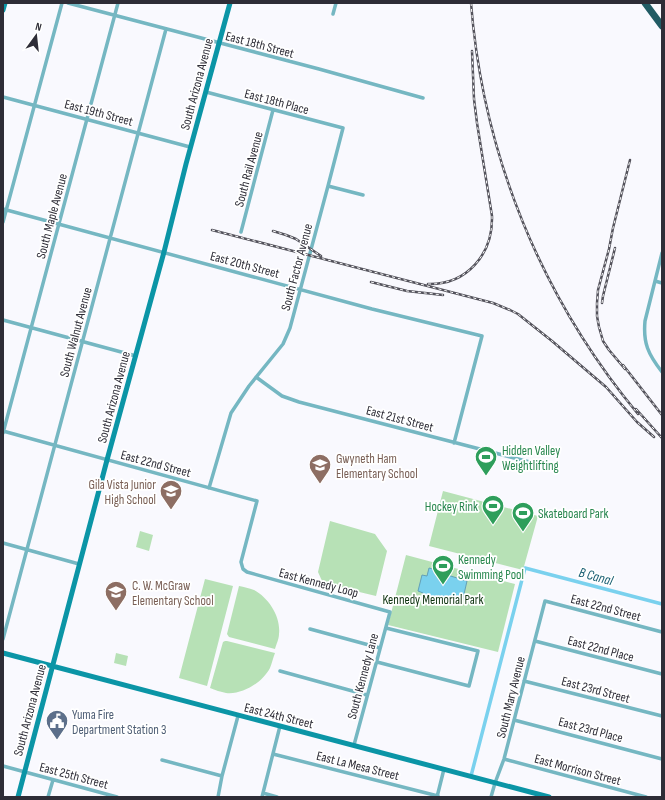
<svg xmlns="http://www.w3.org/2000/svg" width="665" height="800" font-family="'Sofia Sans Condensed',sans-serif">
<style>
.green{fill:#b7e1b6}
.water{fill:#7ad1ee;stroke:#63a0b7}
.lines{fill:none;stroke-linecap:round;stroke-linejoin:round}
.canal{stroke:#7ad1ee;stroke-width:3.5}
.street{stroke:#75b7c2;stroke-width:3.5}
.secondary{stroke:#0b95a6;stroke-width:5}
.highway{stroke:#215b64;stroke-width:7}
.rail-casing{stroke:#53525b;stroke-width:2.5}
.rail{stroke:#fff;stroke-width:1;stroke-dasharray:3;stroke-linecap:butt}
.labels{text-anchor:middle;stroke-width:3.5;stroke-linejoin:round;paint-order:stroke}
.street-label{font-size:13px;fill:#2e2d37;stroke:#fff}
.leisure-label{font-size:13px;fill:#27864d;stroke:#fff;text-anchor:start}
.education-label{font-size:13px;fill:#785e54;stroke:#fff;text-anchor:start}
.park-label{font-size:13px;fill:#0d320f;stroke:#fff}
.service-label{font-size:13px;fill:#4e5e75;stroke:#fff;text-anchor:start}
.water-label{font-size:14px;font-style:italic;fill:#185e72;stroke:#fff}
</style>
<rect width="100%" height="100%" fill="#f9f9fe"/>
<path class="green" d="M443,491L538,516L523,570L429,546Z
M330,521L375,534L387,551L376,596L326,584L322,581L318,572Z
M140,531L153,535L149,551L136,547Z
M406,555L515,584L498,652L388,625Z
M205,579L233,586L207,686L179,678Z
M239,586C244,587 249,588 254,590C269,598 281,617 279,634C279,639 276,645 275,649L229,637L227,634Z
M225,641H227L275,653C273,658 272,663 270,668C262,683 242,695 226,693C221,692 215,690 210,688L223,642Z
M116,653L128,656L126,666L114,663Z"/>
<path class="water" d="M429,568L444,572V574L467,581L462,603L437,596L435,602L422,598L423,593L418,591L422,575L427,576Z"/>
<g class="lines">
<path class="canal" d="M471,776L525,568L662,604"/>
<path class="street" d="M68,3L319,69L423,98
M333,14L336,3
M206,92L343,128L328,186L290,328L283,344L249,386L231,413L209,488
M3,97L190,147
M328,186L363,195
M3,209L372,309L482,336L454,443
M3,222L62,3
M241,232L273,110
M662,253L645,321C643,343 648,354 662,372
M655,281L662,283
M3,320L136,356
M256,377L282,396L299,402L545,466
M3,431L257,501L241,562L243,569L247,572L390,612L354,745
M3,433L118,3
M3,543L79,564
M310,629L380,648
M3,639L166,29
M535,641L662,674
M377,662L469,686L478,651L386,628
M280,671L367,695
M524,681L662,716
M514,720L662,759
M273,754L438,796
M504,759L646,797
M162,760L222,776
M3,766L117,797
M263,793L277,797
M48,797L53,780
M218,797L222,776L238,716
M262,797L280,726
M437,797L444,769
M491,797L495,783L504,759L545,601L662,632"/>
<path class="secondary" d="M3,10L5,3
M3,653L549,797
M18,797L107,460L164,252L186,164L230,3"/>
<path class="highway" d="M645,3L662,26"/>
<g class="rail-casing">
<path id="rail" d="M471,3C483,155 541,297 638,414
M212,230L493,303L510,310L518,314L552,341L606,387L637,422L654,437
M273,231L286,235L296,239L321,256
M371,282L407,291L443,295
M428,284C467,285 493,254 492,216L477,123L474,99L472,51
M602,303L603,296L615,248
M623,365L662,415
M625,369L609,350L603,341L599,327L597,316V303L598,290L609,249L613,228L630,160
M636,409L662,438"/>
</g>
<use href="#rail" class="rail"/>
</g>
<defs>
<g id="stadium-pin" transform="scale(1.15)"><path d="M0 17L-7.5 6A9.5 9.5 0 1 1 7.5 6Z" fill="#2e9e5b" stroke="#fff"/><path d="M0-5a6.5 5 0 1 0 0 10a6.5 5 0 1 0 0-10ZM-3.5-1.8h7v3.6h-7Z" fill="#fff"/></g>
<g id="school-pin" transform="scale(1.15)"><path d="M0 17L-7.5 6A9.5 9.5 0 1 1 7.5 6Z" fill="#8d6e63" stroke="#fff"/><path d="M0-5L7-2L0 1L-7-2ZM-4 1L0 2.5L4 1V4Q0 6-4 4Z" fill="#fff"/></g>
<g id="civic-pin" transform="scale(1.15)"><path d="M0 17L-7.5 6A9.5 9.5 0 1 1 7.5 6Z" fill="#5c6f8a" stroke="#fff"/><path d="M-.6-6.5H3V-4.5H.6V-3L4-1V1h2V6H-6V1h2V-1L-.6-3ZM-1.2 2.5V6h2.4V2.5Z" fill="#fff"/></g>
</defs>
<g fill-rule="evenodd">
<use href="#stadium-pin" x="486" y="457"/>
<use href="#school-pin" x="320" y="465"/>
<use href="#school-pin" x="171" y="491"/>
<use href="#stadium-pin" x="493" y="506"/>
<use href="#stadium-pin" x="523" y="513"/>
<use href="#stadium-pin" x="443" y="566"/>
<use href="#school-pin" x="116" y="592"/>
<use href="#civic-pin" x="57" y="721"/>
</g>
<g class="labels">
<g class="street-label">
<text transform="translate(260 44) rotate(15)" y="5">East 18th Street</text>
<text transform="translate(196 84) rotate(-75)" y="5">South Arizona Avenue</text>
<text transform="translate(277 101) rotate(15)" y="5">East 18th Place</text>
<text transform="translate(99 112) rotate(15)" y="5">East 19th Street</text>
<text transform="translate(248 169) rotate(-75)" y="5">South Rail Avenue</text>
<text transform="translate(51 216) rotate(-75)" y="5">South Maple Avenue</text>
<text transform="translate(245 264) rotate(15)" y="5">East 20th Street</text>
<text transform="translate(296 267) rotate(-75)" y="5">South Factor Avenue</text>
<text transform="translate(75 332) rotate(-75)" y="5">South Walnut Avenue</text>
<text transform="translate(113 397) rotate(-75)" y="5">South Arizona Avenue</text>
<text transform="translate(400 418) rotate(15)" y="5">East 21st Street</text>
<text transform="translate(156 463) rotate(15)" y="5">East 22nd Street</text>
<text transform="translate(319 582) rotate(15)" y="5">East Kennedy Loop</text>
<text transform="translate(606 607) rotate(15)" y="5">East 22nd Street</text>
<text transform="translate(601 648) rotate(15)" y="5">East 22nd Place</text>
<text transform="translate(362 676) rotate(-75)" y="5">South Kennedy Lane</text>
<text transform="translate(596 689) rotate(15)" y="5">East 23rd Street</text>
<text transform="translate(510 697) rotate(-76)" y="5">South Mary Avenue</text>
<text transform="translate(29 710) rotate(-75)" y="5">South Arizona Avenue</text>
<text transform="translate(279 715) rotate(14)" y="5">East 24th Street</text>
<text transform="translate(591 729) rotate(15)" y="5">East 23rd Place</text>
<text transform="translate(358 765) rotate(14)" y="5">East La Mesa Street</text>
<text transform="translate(578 769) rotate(15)" y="5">East Morrison Street</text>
<text transform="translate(74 775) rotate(15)" y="5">East 25th Street</text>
</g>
<g class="leisure-label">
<text x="502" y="455">Hidden Valley<tspan x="502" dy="15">Weightlifting</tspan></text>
<text x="478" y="511" text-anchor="end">Hockey Rink</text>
<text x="538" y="518">Skateboard Park</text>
<text x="458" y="564">Kennedy<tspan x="458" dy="15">Swimming Pool</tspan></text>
</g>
<g class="education-label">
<text x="336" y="463">Gwyneth Ham<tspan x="336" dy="15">Elementary School</tspan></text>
<text x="156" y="489" text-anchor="end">Gila Vista Junior<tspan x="156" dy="15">High School</tspan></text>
<text x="132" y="590">C. W. McGraw<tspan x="132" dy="15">Elementary School</tspan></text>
</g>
<g class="park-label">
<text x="433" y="604">Kennedy Memorial Park</text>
</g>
<g class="service-label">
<text x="72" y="719">Yuma Fire<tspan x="72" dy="15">Department Station 3</tspan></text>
</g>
<g class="water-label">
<text transform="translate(596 576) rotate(15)" y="5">B Canal</text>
</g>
</g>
<rect width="665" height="800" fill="none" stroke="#2e2d37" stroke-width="8"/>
<g transform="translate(36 36) rotate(15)" stroke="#ffffff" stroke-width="3" paint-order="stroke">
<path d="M0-3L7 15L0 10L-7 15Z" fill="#2e2d37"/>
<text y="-6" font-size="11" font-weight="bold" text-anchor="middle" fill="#2e2d37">N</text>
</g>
</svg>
